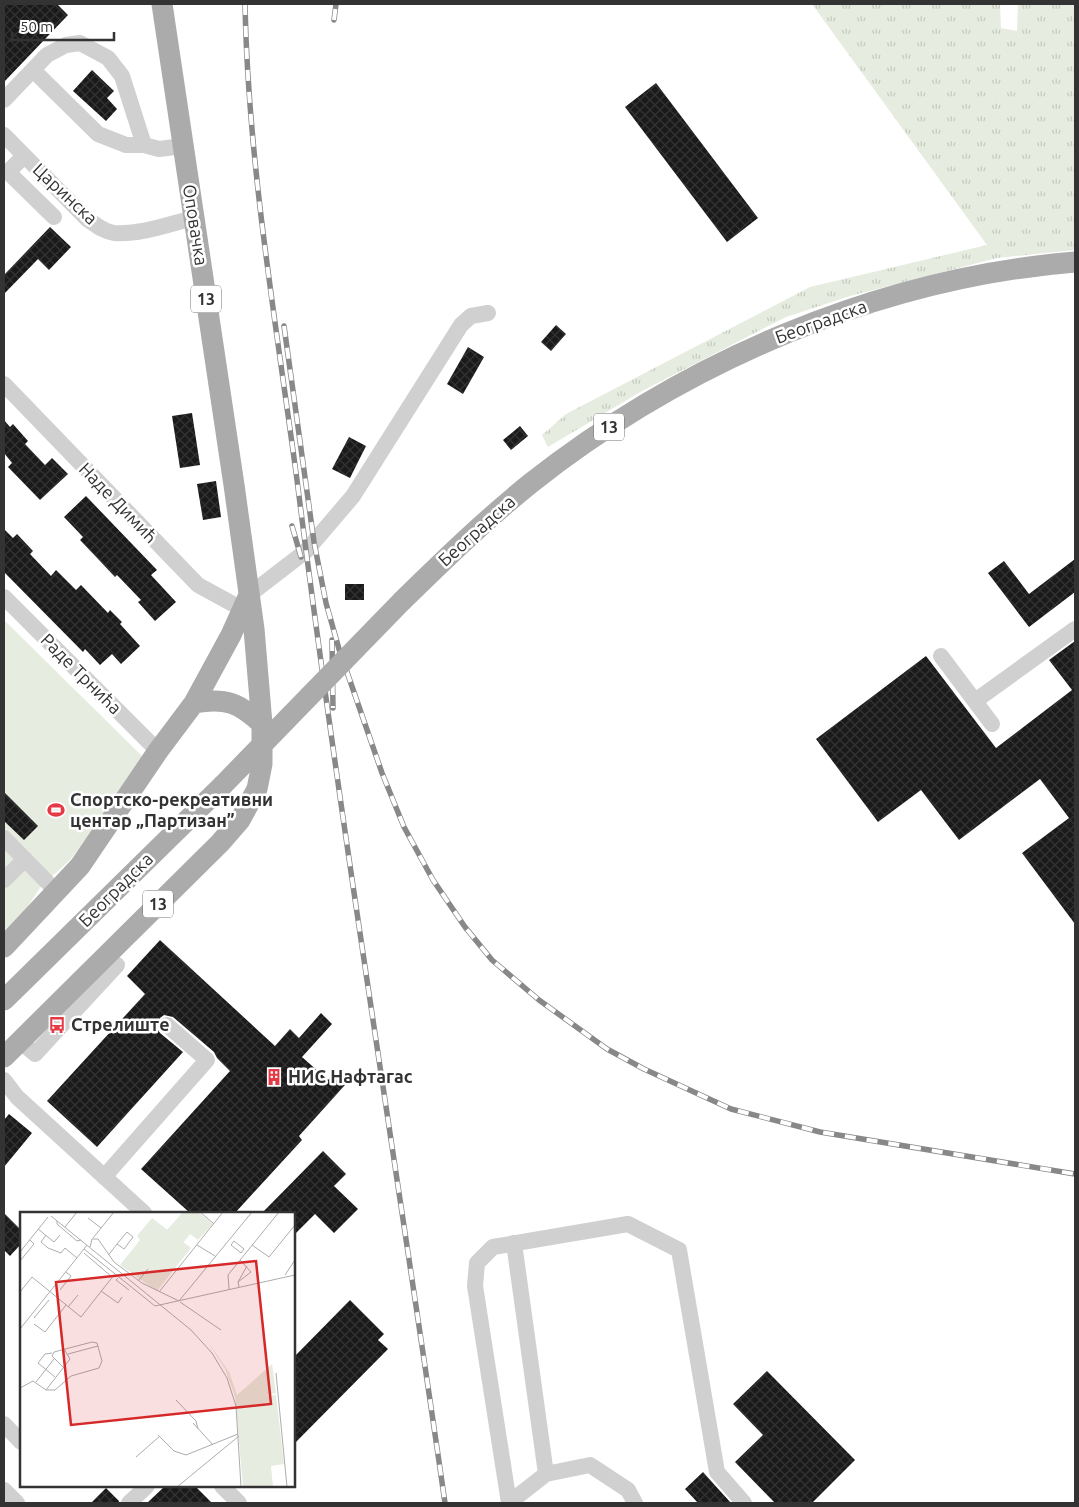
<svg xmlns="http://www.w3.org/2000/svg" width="1079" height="1507" font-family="Ubuntu,sans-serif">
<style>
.grass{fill:url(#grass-tufts)}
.pitch{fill:#e6ecdf}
.building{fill:url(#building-cross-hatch)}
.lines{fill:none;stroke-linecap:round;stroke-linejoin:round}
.minor{stroke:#d0d0d0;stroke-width:16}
.major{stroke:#ababab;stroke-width:21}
.rail-casing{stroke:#888;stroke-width:5.5}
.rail{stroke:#fff;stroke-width:4;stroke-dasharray:11;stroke-linecap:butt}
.major-bridge{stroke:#ababab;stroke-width:21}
.labels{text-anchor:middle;stroke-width:5;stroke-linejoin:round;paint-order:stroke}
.shield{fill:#fff;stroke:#707070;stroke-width:1}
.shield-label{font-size:16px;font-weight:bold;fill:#333}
.street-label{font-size:18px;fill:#333;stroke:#fff}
.poi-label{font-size:18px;font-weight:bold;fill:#333;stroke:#fff;text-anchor:start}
.inset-road{fill:none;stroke:#adadad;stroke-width:1}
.view{fill:#d62828;fill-opacity:0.15;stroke:#d62828;stroke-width:2.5}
.inset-edge{fill:none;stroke:#333;stroke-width:2.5}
</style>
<defs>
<pattern id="grass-tufts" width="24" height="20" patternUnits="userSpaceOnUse" patternTransform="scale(1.25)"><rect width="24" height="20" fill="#e6ecdf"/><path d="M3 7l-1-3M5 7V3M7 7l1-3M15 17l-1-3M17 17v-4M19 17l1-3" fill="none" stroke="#c6cbc0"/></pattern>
<pattern id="building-cross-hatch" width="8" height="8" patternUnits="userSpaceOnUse" patternTransform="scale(1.25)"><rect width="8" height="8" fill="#1a1a1a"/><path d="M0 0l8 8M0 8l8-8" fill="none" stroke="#333"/></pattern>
</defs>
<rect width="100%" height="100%" fill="#fff"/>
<path class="grass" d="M812,4H1000L1001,28L1017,31L1018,4H1075V250L997,258L850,296L786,317L642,391L548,447L542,435L566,414L810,287L987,245Z"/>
<path class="pitch" d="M4,620L146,760L70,860L42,885L18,921L4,937Z"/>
<path class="building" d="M4,4H57L68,15L4,82Z
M92,70L114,91L107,98L117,109L106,121L73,91Z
M656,83L758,218L727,242L625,107Z
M50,227L71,247L49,270L38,259L4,294V275Z
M556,325L566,334L551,351L541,342Z
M468,347L484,357L463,394L447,384Z
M192,413L200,465L180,468L172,416Z
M4,420L10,427L13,424L28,441L25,444L45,465L52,458L68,474L40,500L8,467L12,463L4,453Z
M520,426L528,436L511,450L503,440Z
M349,437L366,446L350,478L332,469Z
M216,481L221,517L203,520L197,484Z
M86,496L157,570L151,575L176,602L155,621L138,602L141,600L117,575L115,577L99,560L80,540L83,537L64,517Z
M4,529L13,538L17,534L33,551L30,554L51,576L56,570L76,590L81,585L108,613L110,610L122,622L120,624L140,646L121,664L112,654L100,665L85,649L83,652L4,572Z
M1075,559V592L1029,627L988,573L1004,561L1029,594Z
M345,584H364V600H345Z
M1075,641V924L1022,853L1069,818L1040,779L959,840L921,790L878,822L816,739L926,656L996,748L1072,690L1049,660Z
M4,792L38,826L24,840L4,821Z
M160,940L275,1046L290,1029L299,1038L321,1013L332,1024L302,1057L328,1080L333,1074L345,1085L299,1136L302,1140L235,1213H190L141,1169L230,1071L217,1058L214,1052L173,1017L164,1015L160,1018L157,1023V1028L160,1033L183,1052L97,1147L47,1101L145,994L127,976Z
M9,1114L32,1133L4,1167V1120Z
M323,1151L346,1174L334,1186L358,1209L334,1233L315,1214L294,1235V1213H262Z
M4,1213L21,1230V1244L10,1256L4,1250Z
M350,1300L384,1334L378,1340L388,1349L294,1444V1357Z
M767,1371L855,1460L812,1503H775L735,1462L763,1435L733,1404Z
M703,1472L712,1482L731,1503H698L685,1489Z
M165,1486H195L212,1503H147Z
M106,1488L119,1501V1503H91Z"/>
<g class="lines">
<path class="minor" d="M33,70L98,134L126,145H144
M4,100L47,55L66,45L80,43L108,58L122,76L144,145L159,149L183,146
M4,135L87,219C95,224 104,232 114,233C141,235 169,224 194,218
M24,156L8,172L54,217
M4,384L198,585L242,609
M249,595L306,551L353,496L461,325L471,316L488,313
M4,597L158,751
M941,656L992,724
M975,701L1075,629
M4,838L56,891
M4,880L25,859
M20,1041L35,1054L117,965
M4,1080L17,1097L144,1213
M104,1177L207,1060L167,1025
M514,1243L546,1474
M4,1424L21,1442
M222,1486L239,1503
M4,1490L17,1503
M129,1503L147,1486
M509,1503L475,1286L477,1263L493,1247L628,1224L679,1250L717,1472L744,1503
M509,1503L546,1474L590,1465L628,1490L635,1503"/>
<path class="major" d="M402,601C444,560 485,520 531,483C684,362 879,278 1075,262
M194,703C226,697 239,703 262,724
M4,947L80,866L158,751L194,703L231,635L249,595
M4,1000L223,785
M4,1057L220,843L240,820L257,789L262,764V724L254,629L234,485L162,4"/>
<g class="rail-casing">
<path id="rail" d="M245,4C248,163 276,322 297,480C340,822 396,1162 445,1503
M334,20L336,4
M284,326L314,542L326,603L339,649L382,773L404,827L433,880L465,927L492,960L539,1000L607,1049L644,1069L731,1109L820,1132L1075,1174
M292,526L301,557
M332,640L333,708"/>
</g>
<use href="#rail" class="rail"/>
<path class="major-bridge" d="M223,785L402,601"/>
</g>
<defs>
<g id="stadium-bare" transform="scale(1.35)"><path d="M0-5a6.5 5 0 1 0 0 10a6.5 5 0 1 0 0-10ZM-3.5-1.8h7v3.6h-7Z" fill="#e63946" stroke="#fff" stroke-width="2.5" paint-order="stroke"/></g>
<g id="bus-bare" transform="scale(1.35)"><path d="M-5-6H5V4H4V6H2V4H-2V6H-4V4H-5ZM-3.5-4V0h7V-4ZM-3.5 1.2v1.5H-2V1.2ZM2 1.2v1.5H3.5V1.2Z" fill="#e63946" stroke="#fff" stroke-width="2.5" paint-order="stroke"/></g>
<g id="building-bare" transform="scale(1.35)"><path d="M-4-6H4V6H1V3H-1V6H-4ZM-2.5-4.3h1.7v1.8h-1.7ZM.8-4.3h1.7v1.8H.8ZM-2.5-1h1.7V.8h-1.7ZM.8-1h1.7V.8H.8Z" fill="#e63946" stroke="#fff" stroke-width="2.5" paint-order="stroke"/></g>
</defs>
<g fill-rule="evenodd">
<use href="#stadium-bare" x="56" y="810"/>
<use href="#bus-bare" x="57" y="1025"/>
<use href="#building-bare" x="274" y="1077"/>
</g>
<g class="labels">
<g class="shield">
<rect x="191" y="285.5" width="30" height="27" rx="4"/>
<rect x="594" y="413.5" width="30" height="27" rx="4"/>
<rect x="143" y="890.5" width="30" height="27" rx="4"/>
</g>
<g class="shield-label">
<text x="206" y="305">13</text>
<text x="609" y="433">13</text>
<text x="158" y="910">13</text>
</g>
<g class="street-label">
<text transform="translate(65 194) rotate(43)" y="6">Царинска</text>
<text transform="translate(195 225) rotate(81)" y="6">Оповачка</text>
<text transform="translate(821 322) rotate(-20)" y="6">Београдска</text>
<text transform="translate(118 503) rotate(46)" y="6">Наде Димић</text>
<text transform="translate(477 531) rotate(-42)" y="6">Београдска</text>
<text transform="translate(81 674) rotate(45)" y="6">Раде Трнића</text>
<text transform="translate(116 890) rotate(-45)" y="6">Београдска</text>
</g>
<g class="poi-label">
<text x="70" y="806">Спортско-рекреативни<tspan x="70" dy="21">центар „Партизан”</tspan></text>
<text x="71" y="1031">Стрелиште</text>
<text x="288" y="1083">НИС Нафтагас</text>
</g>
</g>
<g transform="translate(20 1212)">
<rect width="275" height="275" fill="#fff"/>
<path d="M163,0H178L193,12L178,28L170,22L163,31L147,18ZM186,127L209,160L217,183L252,152L256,181L246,184L256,183L264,252L251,254L253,275H223L215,184L205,157Z" fill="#e6ecdf"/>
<path d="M132,6L171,36L137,79L100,53L120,28L117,24Z" fill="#e6ecdf"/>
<path class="inset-road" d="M180,0L194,12M31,4L171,118L192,141L207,166L216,194L221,275M68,6L81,16M37,9V12L57,29L61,28M45,15L57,0M18,17L34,30L40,23M26,23L21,30L28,36L41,41L45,36L57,46M73,26L94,0M214,29L224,37L221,41L211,33ZM67,33L64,37L135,94L275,63M177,33L195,44M232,33L249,45L275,13M70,35L72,27H78L94,50L122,71L159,89M0,40L28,5M64,41L92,65M88,43L90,41L97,32L107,20L113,25L104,37L97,32M0,49L14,32L10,28M265,63L275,48M98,66L96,68L109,78M118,69L128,57M218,70L227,54M219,75L218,70L231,60L220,48M209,77L208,63L259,0M40,78L51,64L46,60M81,79L98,91L102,85M0,80L12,65L61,105L94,63M139,80L203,0M159,89L232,0M160,90L201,118M48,95L58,83M14,106L29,88M14,112L25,120L46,93M0,117L64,37M32,141L25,142L18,151L35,165M48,142L78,134M256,161L267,275M16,170L34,147M0,176L13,169L26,178H35L51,164L79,156L82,149L77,131L72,130L34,140L32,144L43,155M26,178L50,147L44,137M156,188L176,209L178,217M173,211L193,233M138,223L154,239L166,243L218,222M116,245L140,224M157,275L219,224"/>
<path class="view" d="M236,49L251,192L51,213L36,70Z"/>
<rect width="275" height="275" class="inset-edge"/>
</g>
<rect width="1079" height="1507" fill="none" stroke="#333333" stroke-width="10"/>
<path d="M12 32v8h102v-8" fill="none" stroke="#333333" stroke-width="2.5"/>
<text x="20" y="32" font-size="15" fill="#333333" stroke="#ffffff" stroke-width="4" paint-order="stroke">50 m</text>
</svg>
